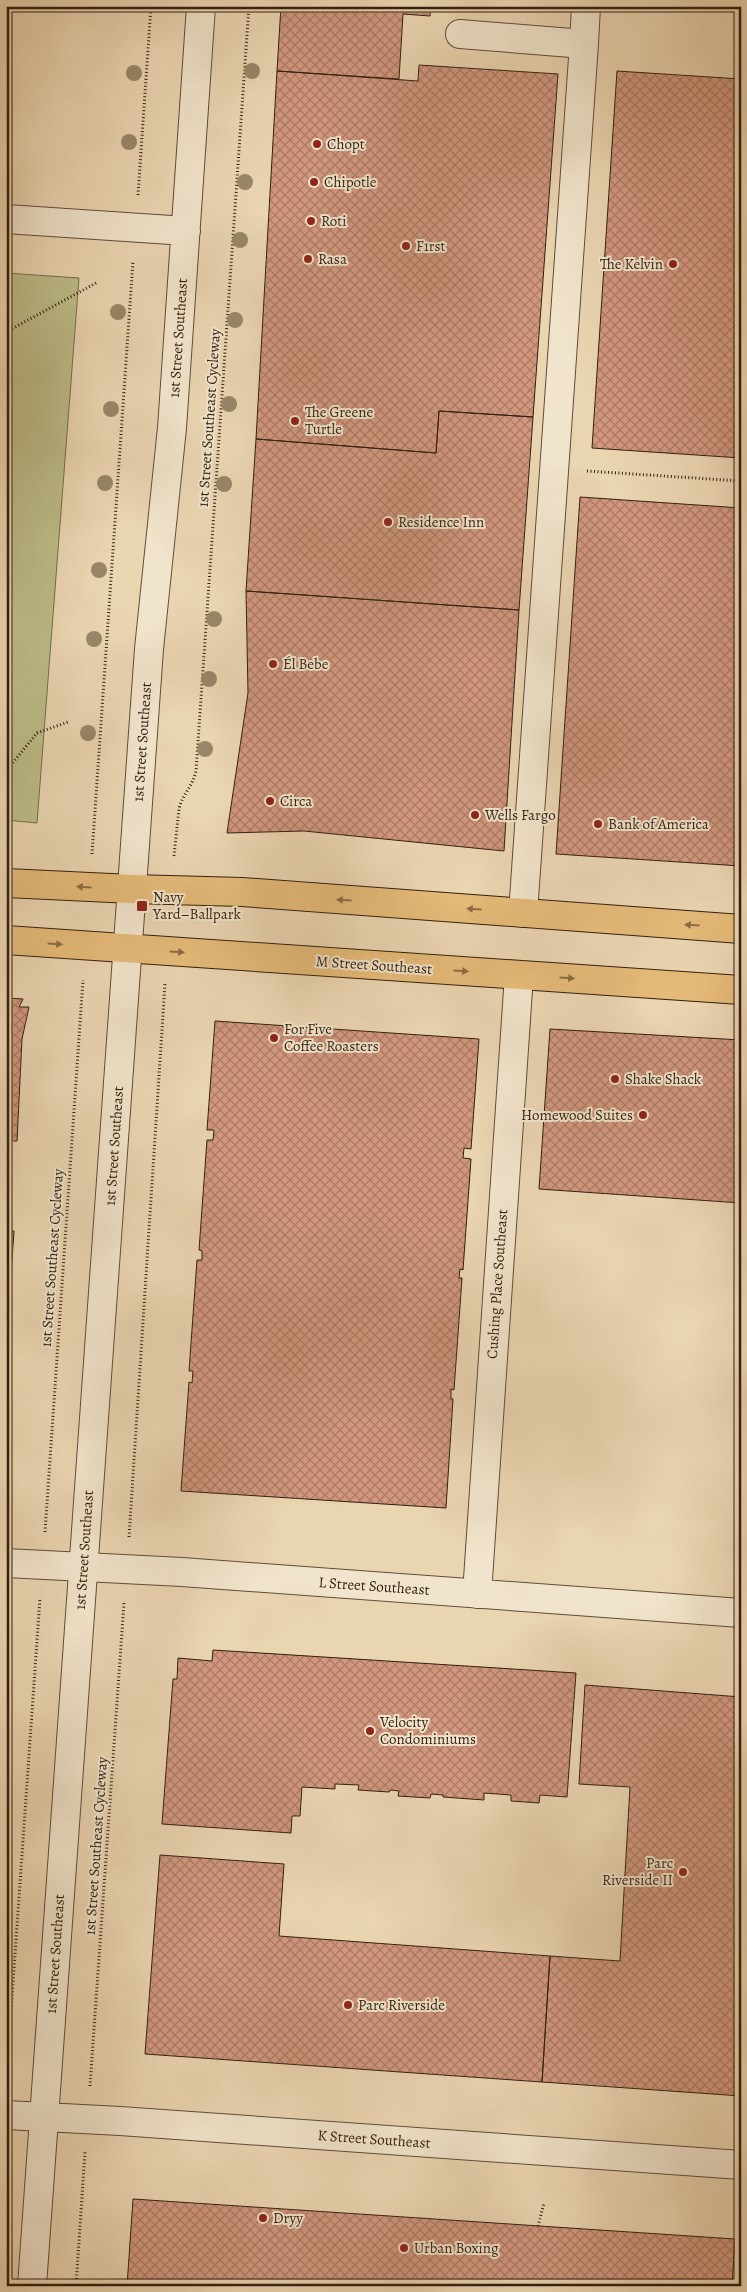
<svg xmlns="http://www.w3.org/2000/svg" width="747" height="2292" font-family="Alegreya,serif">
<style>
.park{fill:#bcbc88;stroke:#776e4c}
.building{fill:url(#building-cross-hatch);stroke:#321f0f}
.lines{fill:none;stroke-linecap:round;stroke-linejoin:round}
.minor-casing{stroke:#604c38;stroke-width:30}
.major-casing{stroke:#321f0f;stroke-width:30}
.path{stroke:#321f0f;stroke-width:3;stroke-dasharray:1 2.5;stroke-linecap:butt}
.minor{stroke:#f1e4cc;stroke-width:28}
.major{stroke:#e5ba78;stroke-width:28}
.tree{fill:#988668}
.oneway{fill:#8c6c44}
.poi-dot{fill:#8f2418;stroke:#f1e4cc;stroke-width:2}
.labels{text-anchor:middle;stroke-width:4;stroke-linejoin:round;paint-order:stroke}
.poi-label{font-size:15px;fill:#321f0f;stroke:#f1e4cc;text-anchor:start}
.street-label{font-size:15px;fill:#321f0f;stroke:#f1e4cc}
</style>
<defs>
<pattern id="building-cross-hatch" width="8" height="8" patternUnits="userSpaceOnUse" patternTransform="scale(1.25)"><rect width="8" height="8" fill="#d2977e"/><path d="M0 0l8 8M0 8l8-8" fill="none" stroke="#ab7b66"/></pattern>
</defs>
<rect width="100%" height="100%" fill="#ead5b1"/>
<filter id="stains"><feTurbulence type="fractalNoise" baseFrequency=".004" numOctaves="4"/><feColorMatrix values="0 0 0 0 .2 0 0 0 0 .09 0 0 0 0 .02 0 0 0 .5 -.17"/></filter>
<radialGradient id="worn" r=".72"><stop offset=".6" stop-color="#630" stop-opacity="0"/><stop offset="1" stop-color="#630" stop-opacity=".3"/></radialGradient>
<path class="park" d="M6,273L79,278L37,823L6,820Z"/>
<path class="building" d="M281,6H431L430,16L403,14L399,79L277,71Z
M419,65L558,74L533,417L439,411L436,453L256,439L277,71L418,81Z
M617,71L741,79V458L592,448Z
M439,411L533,417L519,610L246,591L256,439L436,453Z
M580,497L741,508V866L556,854Z
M246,591L519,610L504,851L304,831L227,833L248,693Z
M6,998L23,999L19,1007H29L22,1039L17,1141H6Z
M215,1021L479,1039L471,1149L464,1148L463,1158L471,1159L463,1270L460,1269L459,1278H462L454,1390L451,1389V1399H453L446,1508L181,1491L189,1382L192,1383L193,1371H189L197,1260H202V1251L199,1250L207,1140H213L214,1130H207Z
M550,1029L741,1040V1203L539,1189Z
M6,1231H14L6,1350Z
M213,1650L576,1673L567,1797L540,1795L539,1803L511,1801V1795L484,1793V1800L443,1797V1795L431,1794L430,1798L398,1796L399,1791L391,1790L389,1792L358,1790L359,1785L335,1784V1789L302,1787L300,1816H292L291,1833L162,1824L173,1679H177L178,1658L212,1661Z
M585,1685L741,1697V2096L542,2082L550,1956L620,1961L630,1787L579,1784Z
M160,1855L284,1864L279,1936L550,1956L542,2082L145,2054Z
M133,2199L735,2239L732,2286H127Z"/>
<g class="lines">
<g class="minor-casing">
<path id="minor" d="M460,34L584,44L523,913
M584,44L586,6
M6,219L186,231
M6,1563L182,1572L741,1613
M477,1594L519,975
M6,2115L120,2121L741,2165
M32,2286L149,649L172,428L201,6"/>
</g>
<g class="major-casing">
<path id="major" d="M6,883L132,889L242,892L741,929
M6,940L741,990"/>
</g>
<path class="path" d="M138,195L151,6
M6,332L98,282
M587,471L741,481
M6,771L37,733L68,722
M92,854L133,261
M174,856L179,809C182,795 193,786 196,771L249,6
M45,1532L83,980
M129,1537L165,984
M6,2083L40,1598
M90,2086L124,1603
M538,2226L544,2203
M76,2286L85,2152"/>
<use href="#minor" class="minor"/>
<use href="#major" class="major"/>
</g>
<g class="tree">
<circle cx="252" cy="71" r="8"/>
<circle cx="134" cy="73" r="8"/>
<circle cx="129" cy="142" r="8"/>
<circle cx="245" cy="182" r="8"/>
<circle cx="240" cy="240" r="8"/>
<circle cx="118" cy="312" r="8"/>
<circle cx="235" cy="320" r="8"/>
<circle cx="229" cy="404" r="8"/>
<circle cx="111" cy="409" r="8"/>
<circle cx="105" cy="483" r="8"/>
<circle cx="224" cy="484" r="8"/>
<circle cx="99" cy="570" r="8"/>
<circle cx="214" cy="619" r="8"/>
<circle cx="94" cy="639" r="8"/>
<circle cx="209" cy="679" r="8"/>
<circle cx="88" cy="733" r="8"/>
<circle cx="205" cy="749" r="8"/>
</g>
<defs><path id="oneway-solid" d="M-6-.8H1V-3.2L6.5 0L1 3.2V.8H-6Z" transform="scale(1.25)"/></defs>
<g class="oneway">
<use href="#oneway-solid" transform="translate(84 887) rotate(-177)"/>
<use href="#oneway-solid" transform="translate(344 900) rotate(-176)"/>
<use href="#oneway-solid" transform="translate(474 909) rotate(-176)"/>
<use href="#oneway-solid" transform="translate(692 925) rotate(-176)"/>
<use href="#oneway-solid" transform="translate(55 944) rotate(4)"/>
<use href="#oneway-solid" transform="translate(177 952) rotate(4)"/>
<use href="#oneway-solid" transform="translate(461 971) rotate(4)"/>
<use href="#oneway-solid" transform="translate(567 978) rotate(4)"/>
</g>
<g class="poi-dot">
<circle cx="317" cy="144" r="5"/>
<circle cx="314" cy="182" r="5"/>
<circle cx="311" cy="221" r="5"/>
<circle cx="406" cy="246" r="5"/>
<circle cx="308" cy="259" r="5"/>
<circle cx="673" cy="264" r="5"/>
<circle cx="295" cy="421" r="5"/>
<circle cx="388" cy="522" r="5"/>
<circle cx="273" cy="664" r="5"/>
<circle cx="270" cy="801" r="5"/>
<circle cx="475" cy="815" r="5"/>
<circle cx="598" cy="824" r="5"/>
<rect x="136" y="900" width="12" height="12" rx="2.5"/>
<circle cx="274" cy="1038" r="5"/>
<circle cx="615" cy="1079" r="5"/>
<circle cx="643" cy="1115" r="5"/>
<circle cx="370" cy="1731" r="5"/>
<circle cx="683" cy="1872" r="5"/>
<circle cx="348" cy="2005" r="5"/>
<circle cx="263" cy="2218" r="5"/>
<circle cx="404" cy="2248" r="5"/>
</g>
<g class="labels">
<g class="poi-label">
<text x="327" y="149">Chopt</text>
<text x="324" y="187">Chipotle</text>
<text x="321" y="226">Roti</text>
<text x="416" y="251">F1rst</text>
<text x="318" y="264">Rasa</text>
<text x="663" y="269" text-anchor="end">The Kelvin</text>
<text x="305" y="417">The Greene<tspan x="305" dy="17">Turtle</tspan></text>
<text x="398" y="527">Residence Inn</text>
<text x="283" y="669">Él Bebe</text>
<text x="280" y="806">Circa</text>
<text x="485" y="820">Wells Fargo</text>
<text x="608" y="829">Bank of America</text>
<text x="153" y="902">Navy<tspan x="153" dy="17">Yard–Ballpark</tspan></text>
<text x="284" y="1034">For Five<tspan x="284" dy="17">Coffee Roasters</tspan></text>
<text x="625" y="1084">Shake Shack</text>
<text x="633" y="1120" text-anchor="end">Homewood Suites</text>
<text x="380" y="1727">Velocity<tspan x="380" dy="17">Condominiums</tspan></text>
<text x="673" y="1868" text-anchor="end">Parc<tspan x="673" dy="17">Riverside II</tspan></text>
<text x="358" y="2010">Parc Riverside</text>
<text x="273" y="2223">Dryy</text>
<text x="414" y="2253">Urban Boxing</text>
</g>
<g class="street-label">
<text transform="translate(178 338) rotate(-86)" y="5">1st Street Southeast</text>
<text transform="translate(209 418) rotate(-86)" y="5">1st Street Southeast Cycleway</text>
<text transform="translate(142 742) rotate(-86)" y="5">1st Street Southeast</text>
<text transform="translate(374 965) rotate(4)" y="5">M Street Southeast</text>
<text transform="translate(114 1146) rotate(-86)" y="5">1st Street Southeast</text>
<text transform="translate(52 1258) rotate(-86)" y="5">1st Street Southeast Cycleway</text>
<text transform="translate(497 1284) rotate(-86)" y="5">Cushing Place Southeast</text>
<text transform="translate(84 1550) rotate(-86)" y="5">1st Street Southeast</text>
<text transform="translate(374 1586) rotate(4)" y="5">L Street Southeast</text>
<text transform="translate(96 1846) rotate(-86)" y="5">1st Street Southeast Cycleway</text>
<text transform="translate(55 1954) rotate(-86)" y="5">1st Street Southeast</text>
<text transform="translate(374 2139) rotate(4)" y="5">K Street Southeast</text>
</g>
</g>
<rect width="747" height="2292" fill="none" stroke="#ead5b1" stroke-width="25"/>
<rect x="8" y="8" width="732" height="2277" fill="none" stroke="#321f0f" stroke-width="2.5"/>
<rect x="12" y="12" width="722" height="2267" fill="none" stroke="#321f0f"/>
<rect width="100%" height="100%" filter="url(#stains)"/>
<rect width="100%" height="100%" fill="url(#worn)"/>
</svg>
